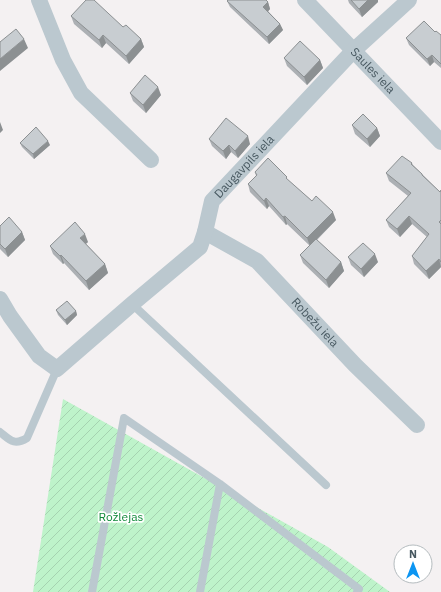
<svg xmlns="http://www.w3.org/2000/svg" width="441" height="592" font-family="'IBM Plex Sans',sans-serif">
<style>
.garden{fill:url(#garden-furrows)}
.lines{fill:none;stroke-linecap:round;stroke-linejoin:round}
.service{stroke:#bbc8cf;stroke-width:8}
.minor{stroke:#bbc8cf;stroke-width:16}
.wall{fill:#acb0b4}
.shaded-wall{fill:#8c9092}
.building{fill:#c8cdd1;stroke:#8c9092}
.labels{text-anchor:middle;stroke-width:3.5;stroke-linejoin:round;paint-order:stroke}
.street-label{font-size:12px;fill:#475860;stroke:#fff}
.park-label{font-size:12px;fill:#11893a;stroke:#fff}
</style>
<defs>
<pattern id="garden-furrows" width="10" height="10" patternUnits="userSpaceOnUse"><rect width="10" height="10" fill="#bef3ca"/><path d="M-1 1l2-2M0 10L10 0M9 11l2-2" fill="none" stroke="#a5d2b0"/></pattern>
</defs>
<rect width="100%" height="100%" fill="#f4f1f2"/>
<path class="garden" d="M63,399L328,547L390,592H33Z"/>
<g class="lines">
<path class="service" d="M132,304L326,485
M0,432C10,440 14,446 27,438L57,369
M92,592L124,418L220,484L359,589L357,592
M200,592L220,484"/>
<g class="minor">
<path d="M39,0L63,60L81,93L151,160"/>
<path id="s1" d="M305,0L441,142"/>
<path id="s2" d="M205,232L257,261L355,365L417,425"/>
<path id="s3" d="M0,299L10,316L39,356L57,369L132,304L200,247L205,232L212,201L353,51L409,0"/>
</g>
</g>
<path class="wall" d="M348,0H378V2L362,17L349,3Z
M227,1L268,2L270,9L268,11L280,24L283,30L269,44L230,7Z
M71,16L123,27L141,39L144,47L129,64L106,43L102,48L74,24Z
M435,32L441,35V68L434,62L430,66L409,45L406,38Z
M284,58L320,60L323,68L307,85L287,66Z
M130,93L161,95L146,113L133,101Z
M352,125L377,128L380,136L370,147L355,134Z
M209,139L250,144L238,158L231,152L226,159L212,146Z
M20,143L50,145L34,159L22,147Z
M412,163L413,165L440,192L441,190V267L429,279L414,264L412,256L427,237L412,224L400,237L389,227L386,220L408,196L389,181L386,173Z
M255,172L288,180L312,201L336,220L317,240L341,262L344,271L329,288L303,263L300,255L310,246L287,224L286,225L269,206L267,209L250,192L248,184L256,176Z
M0,226L22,232L25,240L8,257L0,249Z
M88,242L86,244L105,264L108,273L89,290L64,263L63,264L53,254L50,246Z
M348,257L378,262L364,277L351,265Z
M56,310L76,311L77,315L67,325L58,315Z"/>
<path class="shaded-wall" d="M368,0H378V2L362,17L359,9Z
M268,2L270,9L266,14L263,7Z
M280,24L283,30L269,44L267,37Z
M103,35L106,43L102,48L99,40Z
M24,39L28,48L0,71V59Z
M141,39L144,47L129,64L126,56Z
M432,55L434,62L430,66L427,59Z
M320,60L323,68L307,85L304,77Z
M158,87L161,95L146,113L143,105Z
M0,122L3,130L0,133Z
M377,128L380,136L370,147L367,139Z
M248,136L250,144L238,158L235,151Z
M48,141L50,145L34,159L33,154Z
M229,145L231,152L226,159L223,151Z
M266,198L269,206L267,209L264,201Z
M333,212L336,220L310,246L307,238Z
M285,216L287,224L286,225L283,217Z
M409,216L412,224L400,237L397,229Z
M22,232L25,240L8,257L5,249Z
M85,234L88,242L83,246L80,238Z
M375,254L378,262L364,277L361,269Z
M61,255L64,263L63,264L60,256Z
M439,259L441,267L429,279L426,271Z
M341,262L344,271L329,288L326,280Z
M105,264L108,273L89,290L86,281Z
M76,311L77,315L67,325L65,320Z"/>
<path class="building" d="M86,0H94L123,27L126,25L141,39L126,56L103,35L99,40L71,16Z
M228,0H266L268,2L263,7L280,24L267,37L227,1Z
M351,0H368L359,9Z
M424,21L435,32L436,31L441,35V64L432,55L427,59L406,38Z
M16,29L24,39L0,59V42Z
M300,41L320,60L304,77L284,58Z
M145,75L158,87L143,105L130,93Z
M363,114L377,128L367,139L352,125Z
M226,118L248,136L235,151L229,145L223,151L209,139Z
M36,127L48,141L33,154L20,143Z
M402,156L412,163L411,164L422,174V175L440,192L441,190V220L439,222L441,224V262L439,259L426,271L412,256L429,234L409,216L397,229L386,220L411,193L386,173Z
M268,158L287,177L286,178L312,201L316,196L333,212L307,238L285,216L283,217L266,198L264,201L248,184L257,175L255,172Z
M9,217L22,232L5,249L0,244V226Z
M75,222L85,234L80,238L105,264L86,281L61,255L60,256L50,246Z
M316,239L341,262L326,280L300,255Z
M363,243L375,254L361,269L348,257Z
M67,301L76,311L65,320L56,310Z"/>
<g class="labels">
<g class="street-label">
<text dy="4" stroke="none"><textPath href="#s1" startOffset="98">Saules iela</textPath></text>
<text dy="4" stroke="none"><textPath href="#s3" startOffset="374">Daugavpils iela</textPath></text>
<text dy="4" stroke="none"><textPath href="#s2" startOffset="144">Robežu iela</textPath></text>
</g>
<g class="park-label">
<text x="121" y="521">Rožlejas</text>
</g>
</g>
<g transform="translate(413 564)"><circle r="19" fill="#ffffff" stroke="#b5bcbf"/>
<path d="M0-3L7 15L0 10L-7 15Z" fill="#0c95f2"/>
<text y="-6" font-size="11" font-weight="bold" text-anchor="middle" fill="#475860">N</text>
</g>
</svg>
